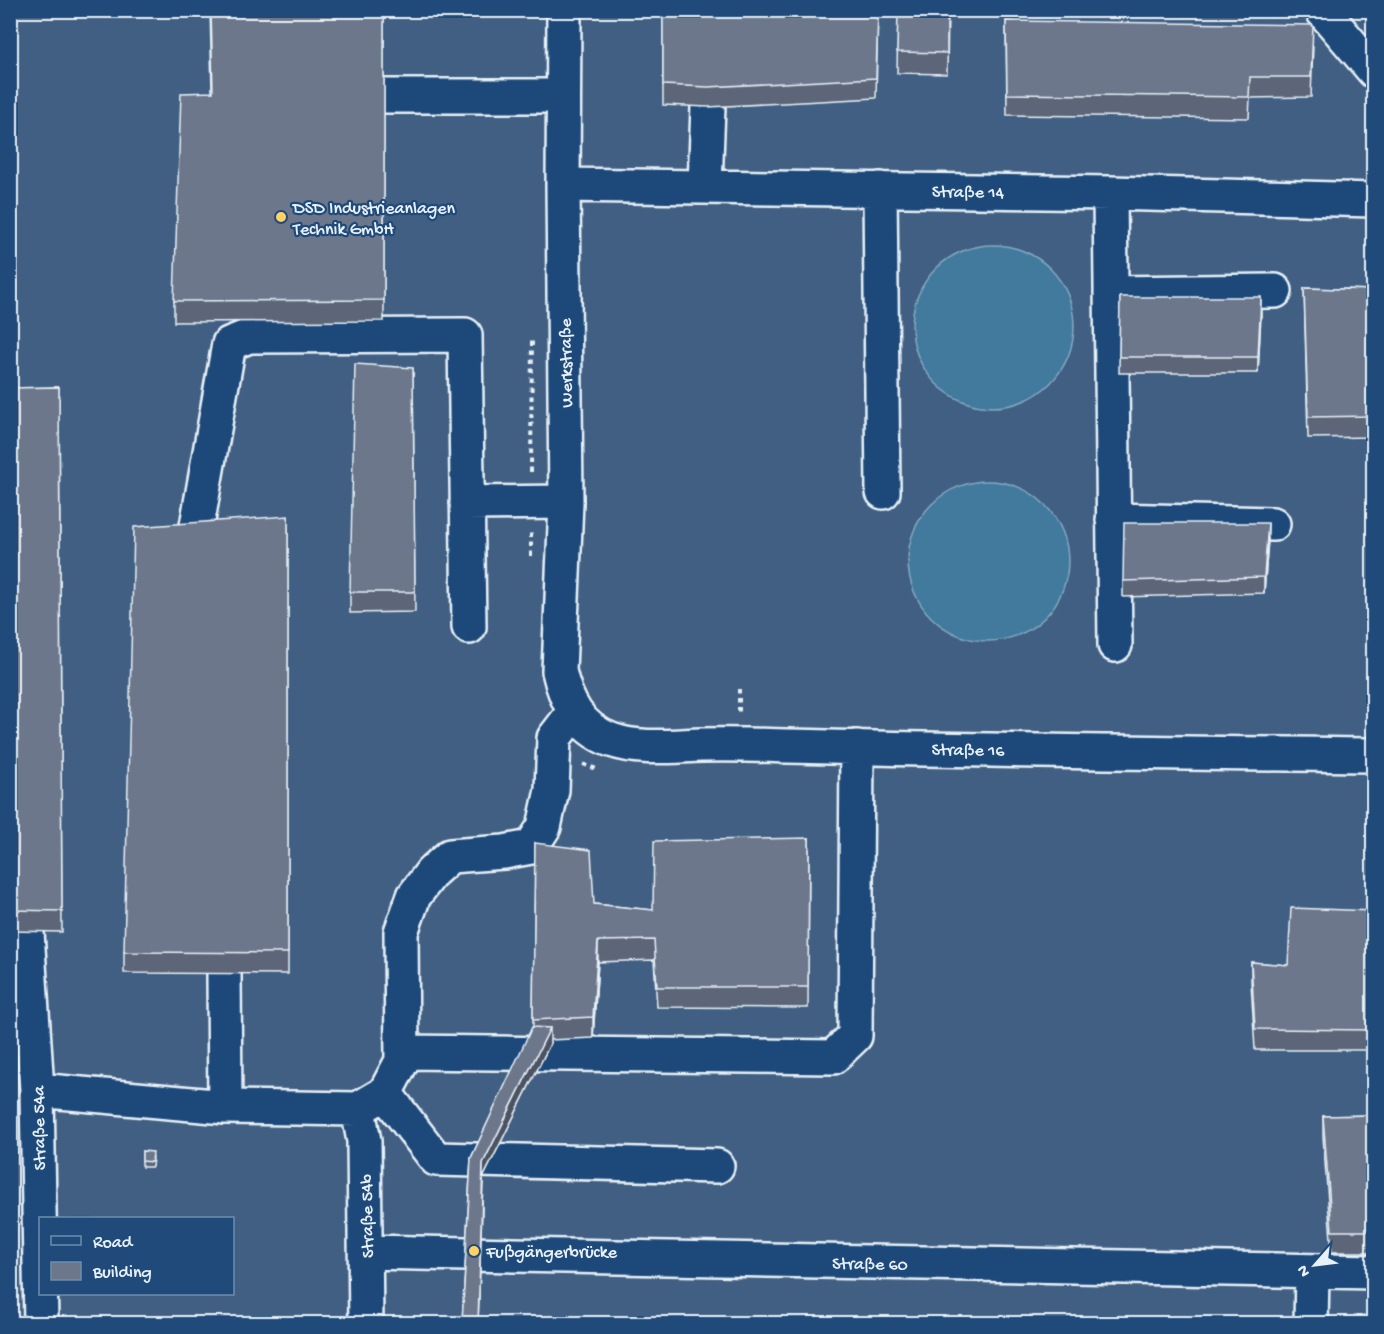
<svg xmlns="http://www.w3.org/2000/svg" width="1384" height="1334" font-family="'Gochi Hand',sans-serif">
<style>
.built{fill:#415e82;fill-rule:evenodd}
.water{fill:#427a9d;stroke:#84aac1;stroke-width:1.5}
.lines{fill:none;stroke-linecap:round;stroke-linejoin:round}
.minor-casing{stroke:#e8f1f8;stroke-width:38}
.path{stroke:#e8f1f8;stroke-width:4;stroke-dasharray:4.5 4.5;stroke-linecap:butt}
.minor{stroke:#1f4a7a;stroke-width:33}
.wall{fill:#5d6678;stroke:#e8f1f8;stroke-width:1.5}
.shaded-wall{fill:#4c5362;stroke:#e8f1f8;stroke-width:1.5}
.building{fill:#6c778c;stroke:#e8f1f8;stroke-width:1.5}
.poi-dot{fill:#ffd166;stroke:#1f4a7a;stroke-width:2}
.labels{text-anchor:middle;stroke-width:4.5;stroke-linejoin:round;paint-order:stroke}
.street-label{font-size:18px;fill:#e8f1f8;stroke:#1f4a7a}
.poi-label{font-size:18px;fill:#e8f1f8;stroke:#1f4a7a;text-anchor:start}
</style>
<rect width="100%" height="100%" fill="#2e537e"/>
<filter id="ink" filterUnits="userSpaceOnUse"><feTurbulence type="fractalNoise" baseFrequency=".0167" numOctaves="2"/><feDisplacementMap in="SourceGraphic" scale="12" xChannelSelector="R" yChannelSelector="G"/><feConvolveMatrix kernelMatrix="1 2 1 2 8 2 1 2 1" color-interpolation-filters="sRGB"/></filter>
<g filter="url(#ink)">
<path class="built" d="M10,11H1373V1323H11ZM40,1218H232V1294H40Z"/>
<path class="water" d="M912 326a81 81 0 1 1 162 0a81 81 0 1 1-162 0Z
M908 561a80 80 0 1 1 160 0a80 80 0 1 1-160 0Z"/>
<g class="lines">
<g class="minor-casing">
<path id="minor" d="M564,10L563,185L566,502L559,671C566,702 579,728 611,740C639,750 671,746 701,745C730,744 758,745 787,746C983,751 1178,753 1374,755
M1322,10L1374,71
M384,96H563
M563,185L1110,193L1374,200
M705,186L708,107
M880,189L883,492
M1110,193L1115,645
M1111,293L1275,291
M467,503L566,502
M1113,520L1273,524
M194,543L229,344L249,336L465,335L469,627
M27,932L37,1090L41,1324
M224,973L225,1107
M403,1052L833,1057L855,1036L857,747
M37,1090L225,1107L358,1109L385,1093L402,1061L401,932L414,896L432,872L450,856L504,852L531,847L544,827L552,790L554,738L574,712
M385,1093L436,1159L717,1166
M358,1109L364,1141L366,1324
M367,1252L1374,1272
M1311,1324L1312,1273"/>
</g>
<path class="path" d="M531,472L532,338
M531,556V530
M739,689V715
M583,764L599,770"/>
<use href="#minor" class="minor"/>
</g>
<path class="wall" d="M210,10H384V321L174,322V301L212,92Z
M663,10H878L876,98L708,107L663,105Z
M898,10H948L947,74L897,73Z
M1006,21L1313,46L1311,97L1250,98L1249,118L1007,115Z
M1304,288L1374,290V437L1308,438Z
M1120,297L1261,313L1258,373H1119Z
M413,368L415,612L350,613V592Z
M59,387L62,932L10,931V388Z
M288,516V974L124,973V952Z
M1268,539L1264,593L1123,597V581Z
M809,838L808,1008L657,1007L654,960L598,962L593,1038L550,1040V1044L483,1178L478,1323H462L471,1158L533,1027L535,843L594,904L653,910Z
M1374,911V1050H1255L1251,982V962L1288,965Z
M1374,1115V1252H1332L1323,1137V1116Z
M142,1151L153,1157L152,1167H142Z"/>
<path class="shaded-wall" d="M1261,297V313L1258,373V357Z
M1268,523V539L1264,593V577Z
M598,941V962L593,1038V1017Z
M550,1028V1044L483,1178L478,1323L483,1163Z"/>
<path class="building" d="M211,10H384V300L174,301L181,93L213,92Z
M663,10H878L876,78L708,87L663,85Z
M898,10H947V53L897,52Z
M1006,21L1313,25L1311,77H1250L1249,97L1007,94Z
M1304,288L1374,290V416L1308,417Z
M1120,297H1261L1258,357H1119Z
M355,364L413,368L415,592H350Z
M59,387L62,911L10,910V388Z
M288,516V953L124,952L134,527Z
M1124,523H1268L1264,577L1123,581Z
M809,838L808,987H657L654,940L598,941L593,1017L533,1020L535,843L591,850L594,904L653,910L654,841Z
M1291,908L1374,911V1030L1255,1029L1251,962L1288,965Z
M532,1027L550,1028L483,1163L478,1323H462L471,1158Z
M1374,1115V1231H1332L1323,1116Z
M142,1151L153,1152L152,1162L142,1161Z"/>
</g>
<g class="poi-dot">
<circle cx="281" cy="217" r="6"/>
<circle cx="474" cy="1251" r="6"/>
</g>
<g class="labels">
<g class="street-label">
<text transform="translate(968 191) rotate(1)" y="6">Straße 14</text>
<text transform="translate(565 363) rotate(-91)" y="6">Werkstraße</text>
<text transform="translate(968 749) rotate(1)" y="6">Straße 16</text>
<text transform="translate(38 1128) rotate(-91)" y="6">Straße 54a</text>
<text transform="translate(366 1216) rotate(-91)" y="6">Straße 54b</text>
<text transform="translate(870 1263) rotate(1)" y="6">Straße 60</text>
</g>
<g class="poi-label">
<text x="293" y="213">DSD Industrieanlagen<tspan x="293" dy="21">Technik GmbH</tspan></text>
<text x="486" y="1257">Fußgängerbrücke</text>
</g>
</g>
<rect width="1384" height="1334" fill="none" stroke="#1f4a7a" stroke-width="36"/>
<rect x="18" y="18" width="1348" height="1298" fill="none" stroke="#e8f1f8" stroke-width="2" filter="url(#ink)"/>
<rect x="39" y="1217" width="195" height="78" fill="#1f4a7a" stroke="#6f8dac" stroke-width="1.5"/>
<rect x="51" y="1236" width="30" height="9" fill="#1f4a7a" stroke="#6f8dac" stroke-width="1.5"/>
<text x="93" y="1247" font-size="18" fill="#e8f1f8">Road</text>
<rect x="51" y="1262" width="30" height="18" fill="#6c778c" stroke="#6f8dac" stroke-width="1.5"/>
<text x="93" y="1277" font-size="18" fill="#e8f1f8">Building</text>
<g transform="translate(1315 1265) rotate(242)" stroke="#1f4a7a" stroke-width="4.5" paint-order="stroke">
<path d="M0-4.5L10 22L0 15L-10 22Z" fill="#e8f1f8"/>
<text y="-9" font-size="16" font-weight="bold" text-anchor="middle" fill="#e8f1f8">N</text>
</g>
</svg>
